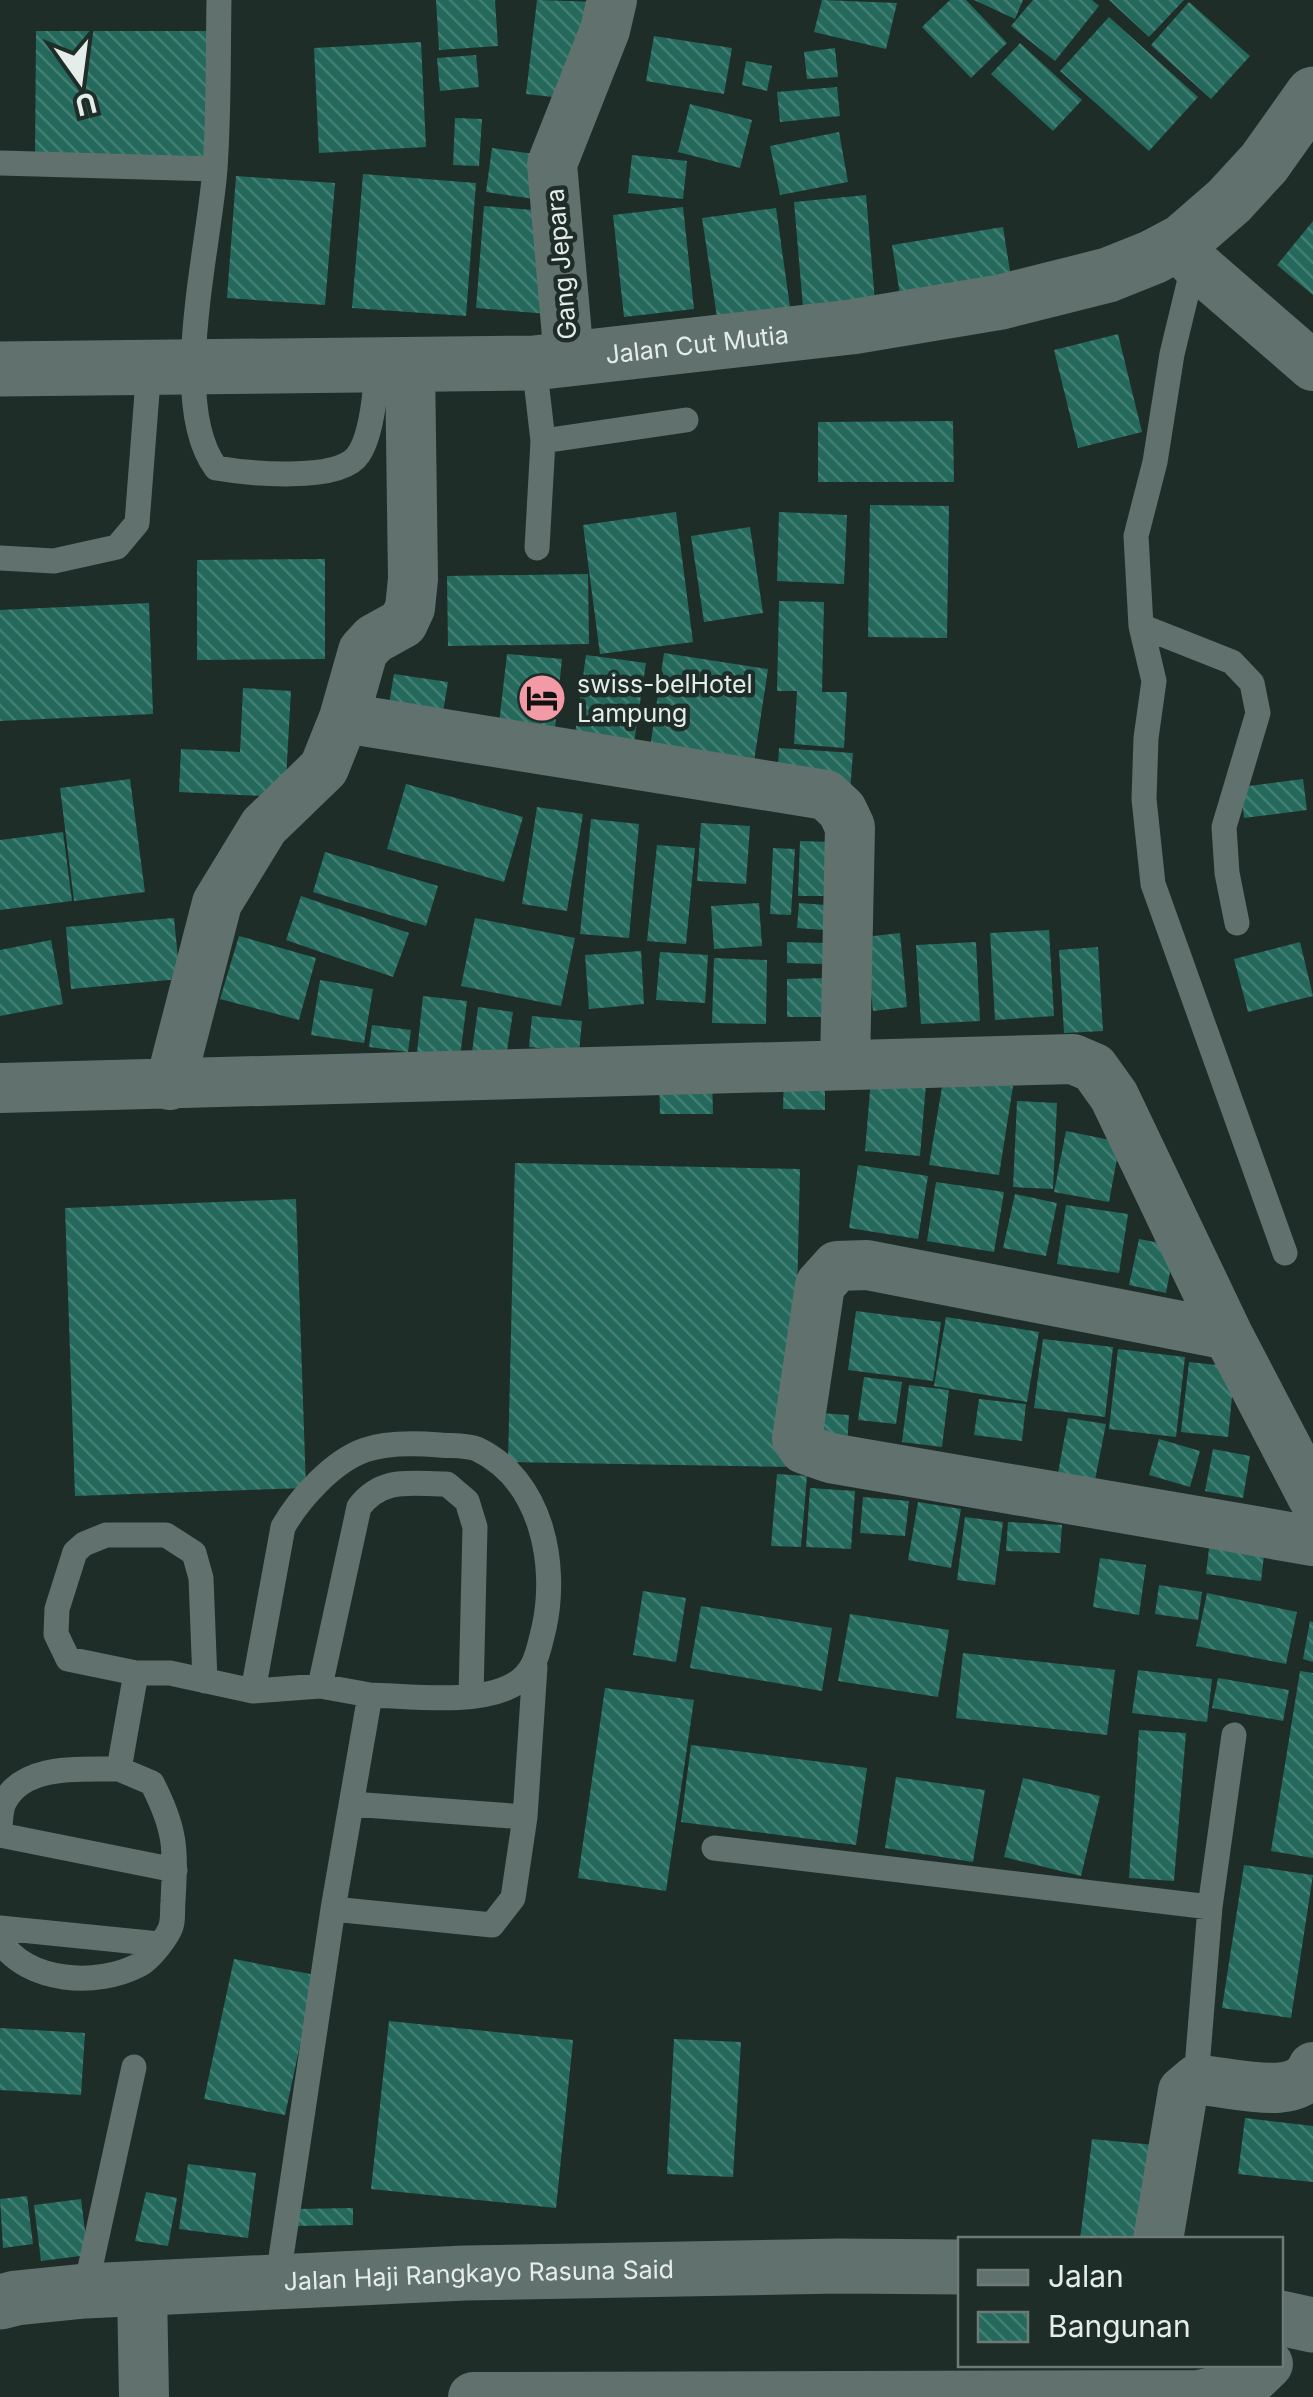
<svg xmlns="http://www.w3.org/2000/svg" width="1313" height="2397" font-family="Inter,sans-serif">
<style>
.building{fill:url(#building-back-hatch)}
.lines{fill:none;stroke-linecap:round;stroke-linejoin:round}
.lane{stroke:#61716d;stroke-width:25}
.street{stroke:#61716d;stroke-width:50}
.secondary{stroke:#61716d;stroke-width:55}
.labels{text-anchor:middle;stroke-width:9;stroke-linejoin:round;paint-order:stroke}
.street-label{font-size:25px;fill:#e4edea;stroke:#1f2d29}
.poi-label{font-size:25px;fill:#e4edea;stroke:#1f2d29;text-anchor:start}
</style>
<defs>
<pattern id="building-back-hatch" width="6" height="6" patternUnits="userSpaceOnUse" patternTransform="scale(2.5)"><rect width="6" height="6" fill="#24695c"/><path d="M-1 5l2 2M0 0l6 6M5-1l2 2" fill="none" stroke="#447f74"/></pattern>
</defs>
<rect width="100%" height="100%" fill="#1f2d29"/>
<path class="building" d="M436,0H495L498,46L439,50Z
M537,0L601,2L589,101L526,94Z
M822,0L897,3L886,49L814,32Z
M950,0H966L1007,43L971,78L922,27Z
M974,0H1023L1015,19Z
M1033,0H1092L1099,6L1055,61L1011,26Z
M1109,0H1184L1149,37Z
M1189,2L1250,56L1211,99L1151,45Z
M1109,17L1198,97L1149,151L1060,71Z
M36,31H208V158H35Z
M654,36L732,48L724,94L646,81Z
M421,42L426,147L319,153L314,48Z
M1020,43L1082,100L1053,131L991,74Z
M835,48L838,77L807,79L804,52Z
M476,55L479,87L440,91L437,58Z
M746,61L772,66L767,91L742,85Z
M837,87L840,116L780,122L777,92Z
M690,104L752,120L740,168L678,152Z
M455,118L482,119L479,166L453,165Z
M839,132L848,182L780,195L770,146Z
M492,148L575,160L569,204L486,192Z
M632,155L687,161L683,199L628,193Z
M363,174L476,183L466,316L352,308Z
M236,176L335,183L325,305L227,298Z
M866,195L875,301L803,307L794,202Z
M484,206L570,213L561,315L476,308Z
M683,207L694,309L624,317L613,215Z
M776,208L790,307L717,317L702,218Z
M1313,221V295L1277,265Z
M1003,227L1012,284L901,301L892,245Z
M1118,334L1142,432L1078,448L1054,350Z
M953,421L954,482H818V422Z
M870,505L949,506L947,638L868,637Z
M676,512L693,642L600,654L583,525Z
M779,512L847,515L844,584L777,581Z
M750,527L763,613L704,622L691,536Z
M325,559V659L197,660V560Z
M588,574L589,644L448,646L447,576Z
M779,601L824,602L822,692H847L844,748L794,744L797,691H777Z
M149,603L153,714L0,721V610Z
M664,653L768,669L753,768L649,755Z
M507,654L562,659L553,747L497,741Z
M586,655L646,663L632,756L573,748Z
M394,674L448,682L442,718L388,710Z
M243,688L291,691L285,797L179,792L181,749L240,752Z
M779,748L853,753L850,791L777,786Z
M130,779L145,892L74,901L60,788Z
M1303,779L1307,810L1244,818L1241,787Z
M406,784L523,817L504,882L387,849Z
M537,807L583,814L567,911L522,904Z
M591,819L639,824L629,938L580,934Z
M701,823L750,826L746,884L697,881Z
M63,832L72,901L0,910V840Z
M800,841L832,842L829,896H798Z
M657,845L695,848L686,944L647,941Z
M773,848L795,849L791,915L770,914Z
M325,852L438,886L426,926L313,892Z
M301,896L409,933L393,977L286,940Z
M759,903L762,946L714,949L711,906Z
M799,903L826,905L823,930L797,928Z
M174,918L180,979L71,989L66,927Z
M475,918L575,938L561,1006L461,986Z
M1049,930L1054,1016L995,1020L990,933Z
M900,933L907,1007L873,1011L865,937Z
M239,936L316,958L299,1020L220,999Z
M51,940L63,1004L0,1016V950Z
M787,942L826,943L825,964L787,963Z
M976,942L980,1021L921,1024L916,945Z
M1300,942L1313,996L1248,1012L1234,959Z
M1098,947L1103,1031L1064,1033L1059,950Z
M641,951L644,1004L589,1009L585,955Z
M660,952L708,955L705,1003L656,1000Z
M714,958L767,960L766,1024L712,1023Z
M827,978L826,1017H787V979Z
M320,980L373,989L364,1043L311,1035Z
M423,996L467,1001L460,1057L417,1052Z
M478,1007L513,1012L506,1057L472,1052Z
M532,1016L582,1021L579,1052L529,1047Z
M372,1025L411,1030L408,1052L369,1047Z
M944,1075L1013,1086L999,1175L929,1165Z
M784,1076H825V1110L783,1109Z
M712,1077L713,1114H660L659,1078Z
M871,1079L926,1084L920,1156L865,1151Z
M1017,1101L1057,1103L1053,1189L1013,1187Z
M1066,1131L1120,1142L1109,1202L1054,1192Z
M515,1163L800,1169L793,1467L508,1462Z
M858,1165L928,1176L918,1239L849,1228Z
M936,1182L1004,1192L994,1252L927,1241Z
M1015,1194L1057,1203L1046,1256L1003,1248Z
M296,1199L306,1488L75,1496L65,1208Z
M1066,1205L1128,1214L1119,1273L1057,1264Z
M1139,1239L1175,1246L1166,1293L1129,1285Z
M856,1311L941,1322L933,1381L848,1370Z
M946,1317L1039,1332L1027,1402L934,1386Z
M1043,1339L1113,1347L1105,1417L1034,1408Z
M1118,1349L1185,1357L1176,1437L1109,1429Z
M1189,1362L1235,1367L1228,1437L1181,1432Z
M864,1377L902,1382L896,1424L858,1420Z
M909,1385L949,1390L942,1447L902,1442Z
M979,1399L1026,1404L1022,1441L974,1435Z
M818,1413L849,1415L847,1445L816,1443Z
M1068,1418L1106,1424L1093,1490L1056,1484Z
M1159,1439L1200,1451L1190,1487L1149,1475Z
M1213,1449L1250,1456L1243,1498L1205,1491Z
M777,1474L807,1476L801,1547L771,1546Z
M810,1488L855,1491L851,1549L806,1547Z
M863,1497L909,1501L905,1536L860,1533Z
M918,1502L961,1509L951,1568L908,1560Z
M965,1517L1003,1522L995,1585L957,1580Z
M1008,1522L1062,1525L1060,1553L1006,1551Z
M1210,1540L1265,1547L1261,1581L1206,1574Z
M1100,1558L1146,1565L1139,1615L1093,1607Z
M1159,1585L1202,1592L1198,1620L1155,1614Z
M643,1591L686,1598L676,1662L633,1655Z
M1207,1593L1297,1612L1286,1664L1196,1646Z
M701,1606L832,1628L822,1691L690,1668Z
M850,1614L949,1630L938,1697L838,1681Z
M1310,1621L1313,1622V1662L1303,1659Z
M963,1653L1115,1670L1107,1735L956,1718Z
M1138,1670L1212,1679L1207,1722L1132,1713Z
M1300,1671L1313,1673V1858L1271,1851Z
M1218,1678L1289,1690L1283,1721L1212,1708Z
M605,1688L694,1700L666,1891L578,1878Z
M1139,1730L1186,1733L1174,1881L1129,1878Z
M691,1745L867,1768L856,1845L681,1822Z
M896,1777L985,1790L973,1862L885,1848Z
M1023,1778L1100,1796L1081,1876L1004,1857Z
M1244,1865L1313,1875L1291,2018L1222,2008Z
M234,1959L315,1975L285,2115L204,2099Z
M389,2021L573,2040L556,2208L371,2189Z
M0,2028L85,2033L81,2095L0,2090Z
M674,2039L741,2042L733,2177L667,2174Z
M1245,2118L1313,2126V2182L1238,2174Z
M1092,2139L1165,2146L1154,2240H1080Z
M188,2164L256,2173L248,2238L179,2229Z
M146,2192L177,2198L168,2246L135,2241Z
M27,2196L33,2244L3,2248L0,2199Z
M81,2199L88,2255L41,2261L34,2205Z
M353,2208V2225L295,2226V2209Z"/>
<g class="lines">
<path class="lane" d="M219,0C218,56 219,112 215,168C210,245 168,404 216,468C245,473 340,483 358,455C372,436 376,388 377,365
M0,163L215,169
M1194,263L1172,354L1155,462L1136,536L1141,626L1154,681L1146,738L1144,799L1153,884L1285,1253
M534,363L543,441L537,548
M543,441L686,420
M0,558L54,561L117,547L137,523L149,367
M1141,626L1232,662L1252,683L1258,713L1224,827L1227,873L1237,923
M136,1673L68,1659L56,1634L57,1609L75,1552L84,1544L106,1535H166L194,1553L201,1578L205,1681
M320,1686L359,1507C383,1476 411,1484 447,1484L467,1501L475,1527L471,1696
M253,1691L283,1527C299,1499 333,1461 365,1450C387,1442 417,1443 440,1445C451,1446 467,1445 477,1449C542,1480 558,1564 544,1628C538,1651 536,1673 513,1685C476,1705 412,1696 370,1695
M352,1804L525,1817
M0,1825C1,1818 1,1807 5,1801C25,1763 83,1770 119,1769
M0,1835L175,1870
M714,1848L1210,1907
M333,1909L492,1925L513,1898L525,1817L535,1667
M0,1928L159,1944
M0,1941C28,1983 97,1987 139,1965C149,1960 164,1941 169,1931C174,1923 172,1910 173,1901C176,1848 176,1830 152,1783L119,1769L136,1673H170L253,1691L320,1686L370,1695L333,1909L277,2284
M1196,2080L1210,1907L1234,1735
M85,2291L134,2067"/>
<path class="street" d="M1183,241L1194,263L1313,366
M569,359L552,164L605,30L612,0
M344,718L826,795L842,810L850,827L845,1064
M170,1085L217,903L264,826L324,768L344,718L363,651L374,639L403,623L410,608L413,579L410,364
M0,1088L1073,1059L1094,1068L1114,1096L1228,1335L1313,1498
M1228,1335L867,1265L837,1266L820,1285L797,1439L804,1449L830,1458L1313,1541
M1158,2240L1183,2091L1196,2080C1228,2080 1298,2105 1313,2067
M142,2290L144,2397
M473,2397L1199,2395L1246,2385L1268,2364"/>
<g class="secondary">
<path id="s1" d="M0,369L534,363L851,327L1001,302L1108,275L1153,257L1183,241L1229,201L1264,163L1313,94"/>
<path id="s2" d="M0,2302L16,2298L85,2291L465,2273L839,2266L961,2267"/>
<path d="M1280,2318L1313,2325"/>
</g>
</g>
<defs>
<g id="hotel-disc" transform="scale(2.5)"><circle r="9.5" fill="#f39aa7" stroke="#1f2d29"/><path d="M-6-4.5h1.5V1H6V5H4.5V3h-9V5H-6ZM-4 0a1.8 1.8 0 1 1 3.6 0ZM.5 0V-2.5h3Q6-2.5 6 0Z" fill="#111"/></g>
</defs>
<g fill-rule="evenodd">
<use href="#hotel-disc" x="542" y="698"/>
</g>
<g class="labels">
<g class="street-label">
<text transform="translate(561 264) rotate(-95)" y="9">Gang Jepara</text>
<text dy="9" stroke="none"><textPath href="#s1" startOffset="698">Jalan Cut Mutia</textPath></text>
<text dy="9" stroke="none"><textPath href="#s2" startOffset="480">Jalan Haji Rangkayo Rasuna Said</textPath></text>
</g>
<g class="poi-label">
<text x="577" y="693">swiss-belHotel<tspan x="577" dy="29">Lampung</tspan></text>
</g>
</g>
<rect x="958" y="2237" width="325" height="130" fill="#1f2d29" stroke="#6e7a76" stroke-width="2.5"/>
<rect x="978" y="2270" width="50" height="15" fill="#61716d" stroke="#6e7a76" stroke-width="2.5"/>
<text x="1048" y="2287" font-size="30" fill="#e4edea">Jalan</text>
<rect x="978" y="2312" width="50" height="30" fill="url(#building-back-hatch)" stroke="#6e7a76" stroke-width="2.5"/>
<text x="1048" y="2337" font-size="30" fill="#e4edea">Bangunan</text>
<g transform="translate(80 80) rotate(166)" stroke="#1f2d29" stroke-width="8" paint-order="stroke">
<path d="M0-8L18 38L0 25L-18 38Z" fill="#e4edea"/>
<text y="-15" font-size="28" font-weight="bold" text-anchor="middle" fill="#e4edea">U</text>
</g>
</svg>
